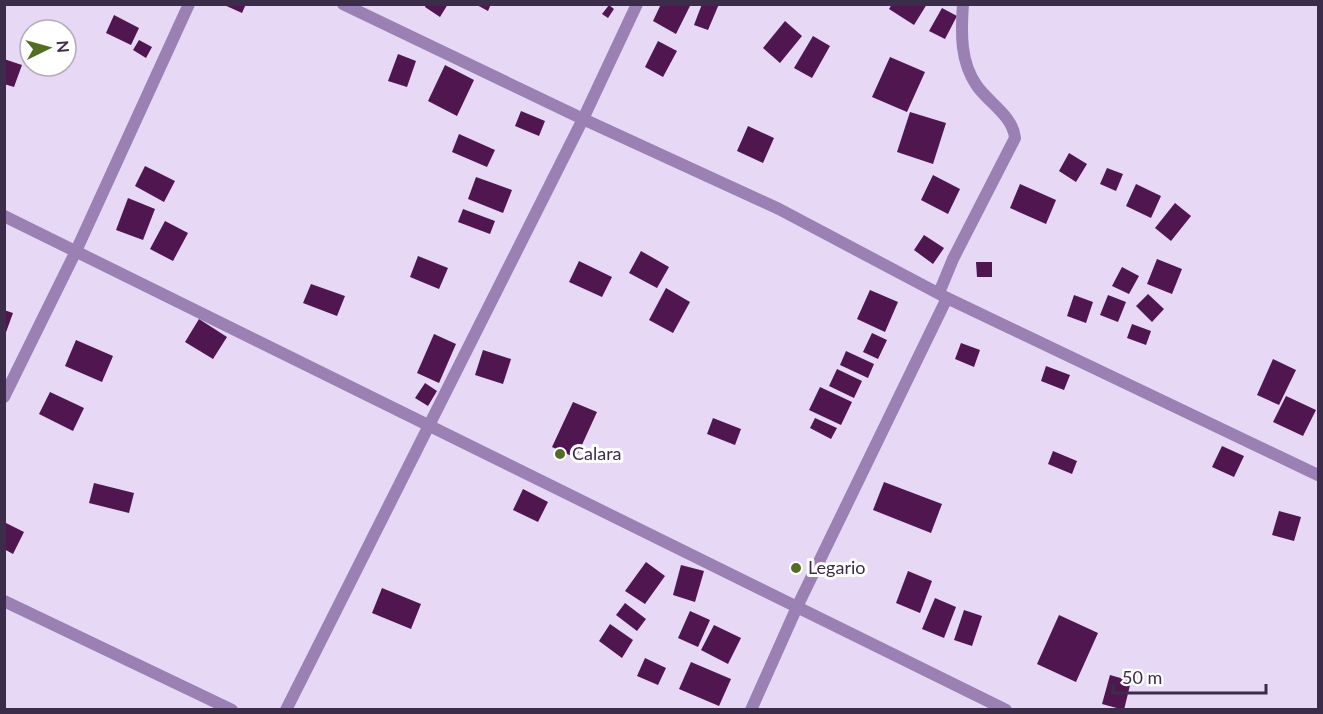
<svg xmlns="http://www.w3.org/2000/svg" width="1323" height="714" font-family="Lato,sans-serif">
<style>
.building{fill:#501650}
.lines{fill:none;stroke-linecap:round;stroke-linejoin:round}
.minor{stroke:#9a80b3;stroke-width:12}
.tertiary{stroke:#9a80b3;stroke-width:12}
.poi-dot{fill:#516e22;stroke:#fff;stroke-width:2}
.labels{text-anchor:middle;stroke-width:6;stroke-linejoin:round;paint-order:stroke}
.poi-label{font-size:18px;fill:#3b2c49;stroke:#fff;text-anchor:start}
</style>
<rect width="100%" height="100%" fill="#e7d8f6"/>
<path class="building" d="M222,4H246L242,13Z
M426,4H448L440,17L425,7Z
M475,4H491L488,11Z
M661,4H691L676,34L653,21Z
M702,4H719L708,30L694,25Z
M892,4H927L914,25L889,9Z
M609,5L614,9L608,18L602,14Z
M942,8L957,16L945,39L929,31Z
M114,15L139,28L131,45L106,33Z
M785,21L802,36L780,63L763,48Z
M813,36L830,46L812,78L794,68Z
M139,40L152,47L146,58L133,50Z
M658,41L677,51L663,77L645,67Z
M398,54L416,61L407,87L388,81Z
M890,57L925,72L907,112L872,97Z
M4,59L22,65L14,87L4,84Z
M445,65L474,80L457,116L428,101Z
M521,111L545,121L539,136L515,126Z
M910,112L946,123L933,164L897,152Z
M748,126L774,138L763,163L737,151Z
M459,134L495,150L487,167L452,152Z
M1069,153L1087,164L1076,182L1059,171Z
M145,166L175,181L164,202L135,186Z
M1107,168L1123,174L1116,191L1100,184Z
M933,175L960,189L948,214L921,200Z
M476,177L512,190L503,213L468,199Z
M1020,184L1056,200L1046,224L1010,208Z
M1136,184L1161,196L1151,218L1126,206Z
M128,198L155,209L143,240L116,230Z
M1175,203L1191,216L1171,241L1155,228Z
M463,209L495,221L490,234L458,222Z
M165,221L188,233L173,261L150,249Z
M924,235L944,248L933,264L914,250Z
M641,251L669,267L657,288L629,273Z
M418,256L448,268L439,289L410,277Z
M1157,259L1182,269L1172,294L1147,284Z
M579,261L612,277L602,297L569,282Z
M976,262H992V277H977Z
M1122,267L1139,276L1129,294L1112,286Z
M311,284L345,296L337,316L303,303Z
M666,288L690,302L673,333L649,320Z
M870,290L898,302L885,332L857,319Z
M1148,294L1164,309L1152,322L1136,306Z
M1074,295L1093,302L1086,323L1067,316Z
M1108,295L1126,302L1118,322L1100,315Z
M4,310L13,313L5,335H4Z
M199,319L227,337L213,359L185,342Z
M1132,324L1151,331L1146,345L1127,338Z
M872,333L887,340L878,359L863,352Z
M434,334L456,344L439,383L417,373Z
M76,340L113,356L102,382L65,366Z
M961,343L980,350L974,367L955,359Z
M483,350L511,359L503,384L475,375Z
M846,351L874,364L868,378L840,365Z
M1273,359L1296,370L1279,405L1257,395Z
M1046,366L1070,375L1064,390L1041,381Z
M837,369L862,381L854,398L829,386Z
M425,383L437,391L428,406L415,398Z
M820,387L852,402L841,425L809,410Z
M50,392L84,408L73,431L39,414Z
M1286,396L1316,410L1303,436L1273,422Z
M573,402L597,412L576,458L552,447Z
M713,418L741,429L735,445L707,434Z
M815,418L837,428L831,439L810,428Z
M1222,446L1244,456L1234,477L1212,467Z
M1053,451L1077,461L1072,474L1048,464Z
M884,482L942,504L931,533L873,510Z
M94,483L134,493L129,513L89,503Z
M523,489L548,502L538,522L513,510Z
M1279,511L1301,517L1294,541L1272,535Z
M4,522L24,532L13,554L4,549Z
M646,562L665,576L645,604L625,591Z
M681,565L704,571L695,602L673,595Z
M908,571L932,581L920,613L896,603Z
M382,588L421,604L411,629L372,613Z
M935,598L956,607L944,638L922,629Z
M625,603L646,619L637,631L616,615Z
M964,610L982,616L972,646L954,640Z
M690,611L710,620L698,647L678,638Z
M1059,615L1098,633L1076,682L1037,664Z
M610,624L633,640L622,658L599,641Z
M714,625L741,638L728,664L701,650Z
M645,658L666,668L658,685L637,676Z
M691,662L731,679L719,706L679,689Z
M1110,675L1131,681L1124,710L1102,704Z"/>
<g class="lines">
<path class="minor" d="M343,4L583,119L779,209L947,298
M4,216L1006,710
M939,293L953,259L1015,138C1013,116 989,103 977,86C960,62 961,33 963,4
M4,397L76,251L189,4
M4,601L232,710
M286,710L583,119L637,4"/>
<path class="tertiary" d="M751,710L797,607L947,298L1318,475"/>
</g>
<g class="poi-dot">
<circle cx="560" cy="454" r="6"/>
<circle cx="796" cy="568" r="6"/>
</g>
<g class="labels">
<g class="poi-label">
<text x="572" y="460">Calara</text>
<text x="808" y="574">Legario</text>
</g>
</g>
<rect width="1323" height="714" fill="none" stroke="#3b2c49" stroke-width="12"/>
<g transform="translate(48 48) rotate(85)"><circle r="28" fill="#ffffff" stroke="#b1abb6" stroke-width="1.5"/>
<path d="M0-4.5L10 22L0 15L-10 22Z" fill="#516e22"/>
<text y="-9" font-size="16" font-weight="bold" text-anchor="middle" fill="#3b2c49">N</text>
</g>
<path d="M1113 684v9h153v-9" fill="none" stroke="#3b2c49" stroke-width="3"/>
<text x="1122" y="684" font-size="18" fill="#3b2c49" stroke="#ffffff" stroke-width="4.5" paint-order="stroke">50 m</text>
</svg>
